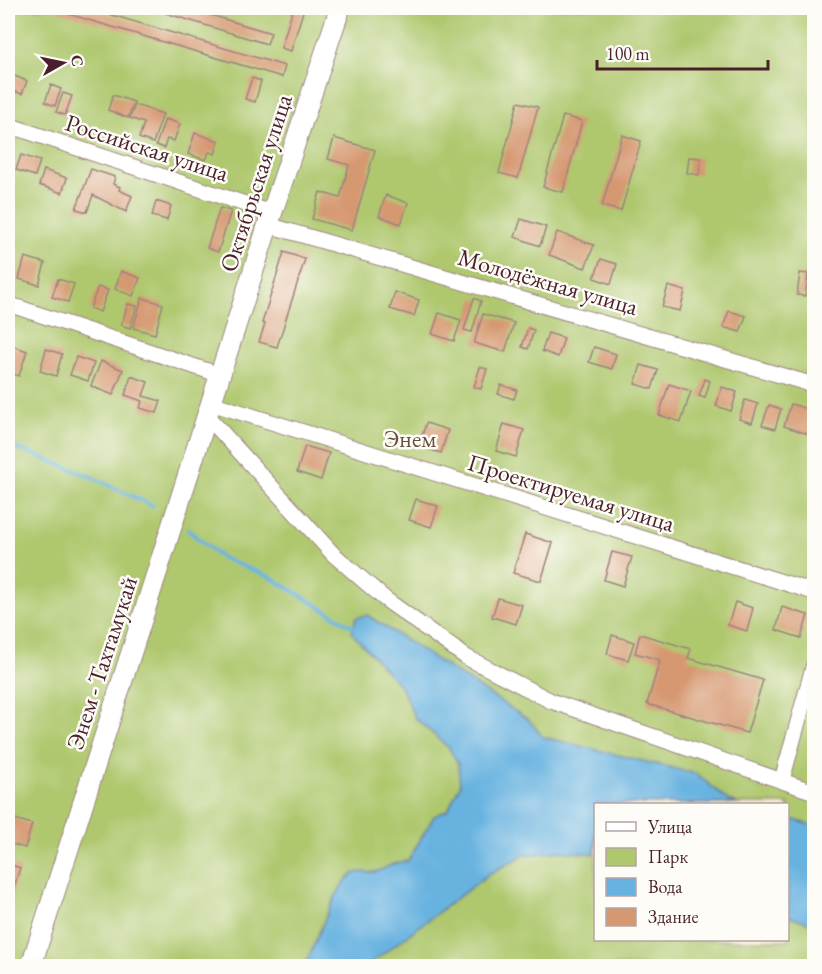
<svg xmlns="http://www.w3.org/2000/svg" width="822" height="974" font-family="'EB Garamond',serif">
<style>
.green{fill:#afc86e;stroke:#7c744c;stroke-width:1.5;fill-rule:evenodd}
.water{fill:#67b2e0;stroke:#586886;stroke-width:1.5}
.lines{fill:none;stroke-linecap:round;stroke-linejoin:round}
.stream{stroke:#67b2e0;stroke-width:4}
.building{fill:#d69871}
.minor-casing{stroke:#9e847e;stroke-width:17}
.major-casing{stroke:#9e847e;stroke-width:22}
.minor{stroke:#fff;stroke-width:15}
.major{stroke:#fff;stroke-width:20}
.labels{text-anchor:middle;stroke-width:5;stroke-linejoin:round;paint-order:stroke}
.street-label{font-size:24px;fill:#4a1f2b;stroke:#fdfcf7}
.park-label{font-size:24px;fill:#68523f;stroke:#fdfcf7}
</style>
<rect width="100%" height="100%" fill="#fdfcf7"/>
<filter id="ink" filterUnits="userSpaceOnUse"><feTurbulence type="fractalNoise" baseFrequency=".0167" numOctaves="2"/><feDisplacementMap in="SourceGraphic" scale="12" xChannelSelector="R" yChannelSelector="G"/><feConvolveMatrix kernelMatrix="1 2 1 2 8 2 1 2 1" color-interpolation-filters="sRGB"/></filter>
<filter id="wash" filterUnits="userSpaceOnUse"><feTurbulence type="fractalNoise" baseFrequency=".008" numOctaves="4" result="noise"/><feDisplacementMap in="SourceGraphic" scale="24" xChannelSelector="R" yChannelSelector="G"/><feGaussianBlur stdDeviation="1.35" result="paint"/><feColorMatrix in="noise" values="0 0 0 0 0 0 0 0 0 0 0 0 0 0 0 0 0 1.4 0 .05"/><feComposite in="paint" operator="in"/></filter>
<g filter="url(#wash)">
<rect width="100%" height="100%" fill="#f2e9d0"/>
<path class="green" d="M8,8H814V966H8ZM596,804H788V940H596Z"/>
<path class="water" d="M367,615L529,720L543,737L697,774L729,801L738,804H596L595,854L561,851L524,855L489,874L367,966H304C315,948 336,880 355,873C362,871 371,874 378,871C392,866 391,862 408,861L434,816L448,810L460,785L458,764L449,748L415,718L401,687L352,633L356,618Z
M788,818L814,826V924L788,916Z"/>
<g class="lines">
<path class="stream" d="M8,445L85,474L153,506
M188,530L222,558L270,577L357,629"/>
</g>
<g id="blocks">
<path class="building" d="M48,8H88L285,66L282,77Z
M149,8H187L271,33L267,44Z
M293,8H304L291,51L281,48Z
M12,75L27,81L22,94L8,89Z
M252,78L261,81L255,102L245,99Z
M51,85L61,89L55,106L45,102Z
M63,93L72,96L65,115L56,112Z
M113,95L134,102L128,118L108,110Z
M518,102L538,107L518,178L499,173Z
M135,105L163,114L153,143L139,138L144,123L130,118Z
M563,116L582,121L563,192L543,187Z
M165,119L180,124L174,141L167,139L164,148L156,145Z
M195,133L219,141L215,154L209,152L206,160L188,154Z
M622,135L641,141L621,211L602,206Z
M334,138L375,150L352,230L312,219L320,192L340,198L349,165L328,159Z
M21,155L40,161L35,176L16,170Z
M689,157L701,158L699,175L687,173Z
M91,169L115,177L113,184L120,187L119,190L132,196L126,212L93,195L87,212L76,209Z
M44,170L67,178L62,193L39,185Z
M386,195L408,203L401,224L379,216Z
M156,201L171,206L167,220L152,216Z
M220,208L231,211L218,252L207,248Z
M521,219L546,227L540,246L515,237Z
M557,232L594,245L585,268L549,255Z
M284,252L305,259L277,347L259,342L265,324L262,323Z
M25,257L45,263L39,285L19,279Z
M601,259L617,264L611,284L594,278Z
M121,271L140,278L133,296L115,289Z
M800,273L808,274L805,296L797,295Z
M58,279L74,284L68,302L52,297Z
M668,286L685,291L680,311L662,307Z
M98,287L108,290L100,312L90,308Z
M395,292L419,300L414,316L390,309Z
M142,298L163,304L155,334L133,328Z
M474,298L481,301L472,332L464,330Z
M128,304L137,306L130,328L121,325Z
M729,311L746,316L740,332L723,327Z
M439,313L461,320L454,341L432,334Z
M483,314L514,323L505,352L474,343Z
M528,328L534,330L528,349L522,347Z
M548,333L564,338L558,357L542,351Z
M13,346L27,351L19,376L8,372Z
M594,347L616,354L612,369L589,362Z
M46,349L62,354L56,376L40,371Z
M76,357L94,363L88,381L70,375Z
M101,361L123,370L113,395L91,386Z
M641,365L658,370L652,389L635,384Z
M480,367L487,369L481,389L474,387Z
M131,376L148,382L143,396L161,401L157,413L140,408L142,401L125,395Z
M705,379L710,381L705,398L699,396Z
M669,384L691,391L681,422L659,415Z
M501,385L517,390L514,399L498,394Z
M722,387L737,392L731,411L716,406Z
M745,400L758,404L752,423L739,419Z
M791,404L814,411V436L784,426Z
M769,405L781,409L775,429L762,425Z
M426,423L448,430L441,453L419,446Z
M504,424L524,430L516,457L496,451Z
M305,446L329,453L321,480L297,472Z
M416,499L438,506L431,527L409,520Z
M525,534L553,543L541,581L513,573Z
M612,552L632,557L623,586L604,580Z
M498,598L522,605L516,624L492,617Z
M735,602L753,608L747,631L728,625Z
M782,607L808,615L801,638L776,630Z
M640,634L691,649L688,658L763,680L747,733L647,704L660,660L635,653Z
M612,635L634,642L628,660L607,654Z
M8,817L32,824L25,848L8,843Z
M9,864L20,868L8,906V871Z"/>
</g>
</g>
<g filter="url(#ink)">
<use href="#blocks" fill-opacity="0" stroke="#9e847e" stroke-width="1.5"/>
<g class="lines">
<g class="minor-casing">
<path id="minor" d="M8,125L272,213
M268,225L814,385
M8,304L220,375
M211,403L814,592
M207,416L333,554L385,599L466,657L551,701L814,792
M782,780L814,664"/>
</g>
<g class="major-casing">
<path id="major" d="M31,966L268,225L340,8"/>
</g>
<use href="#minor" class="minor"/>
<use href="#major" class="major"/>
</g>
</g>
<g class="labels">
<g class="street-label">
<text transform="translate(147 148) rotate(18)" y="8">Российская улица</text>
<text transform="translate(256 183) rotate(-72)" y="8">Октябрьская улица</text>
<text transform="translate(548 282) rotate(16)" y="8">Молодёжная улица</text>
<text transform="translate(571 493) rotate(17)" y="8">Проектируемая улица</text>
<text transform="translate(102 663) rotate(-72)" y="8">Энем - Тахтамукай</text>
</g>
<g class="park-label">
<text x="410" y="447">Энем</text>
</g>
</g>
<rect width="822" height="974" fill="none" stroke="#fdfcf7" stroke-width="30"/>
<rect x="594" y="803" width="195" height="138" fill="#fdfcf7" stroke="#b5a4a5" stroke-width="1.5"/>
<rect x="606" y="822" width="30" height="9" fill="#ffffff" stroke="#b5a4a5" stroke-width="1.5"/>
<text x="648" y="833" font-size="18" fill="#4a1f2b">Улица</text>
<rect x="606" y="848" width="30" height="18" fill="#afc86e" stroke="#b5a4a5" stroke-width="1.5"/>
<text x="648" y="863" font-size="18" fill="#4a1f2b">Парк</text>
<rect x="606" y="878" width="30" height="18" fill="#67b2e0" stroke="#b5a4a5" stroke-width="1.5"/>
<text x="648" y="893" font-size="18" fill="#4a1f2b">Вода</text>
<rect x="606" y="908" width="30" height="18" fill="#d69871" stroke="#b5a4a5" stroke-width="1.5"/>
<text x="648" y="923" font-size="18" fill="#4a1f2b">Здание</text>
<g transform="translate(63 63) rotate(81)" stroke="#fdfcf7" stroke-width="4.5" paint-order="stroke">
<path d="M0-4.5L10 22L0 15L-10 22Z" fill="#4a1f2b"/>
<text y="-9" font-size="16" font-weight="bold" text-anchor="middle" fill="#4a1f2b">С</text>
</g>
<path d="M597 60v9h171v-9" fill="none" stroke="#4a1f2b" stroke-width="3"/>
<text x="606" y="60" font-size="18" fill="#4a1f2b" stroke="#fdfcf7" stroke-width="4.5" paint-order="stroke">100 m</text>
</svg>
